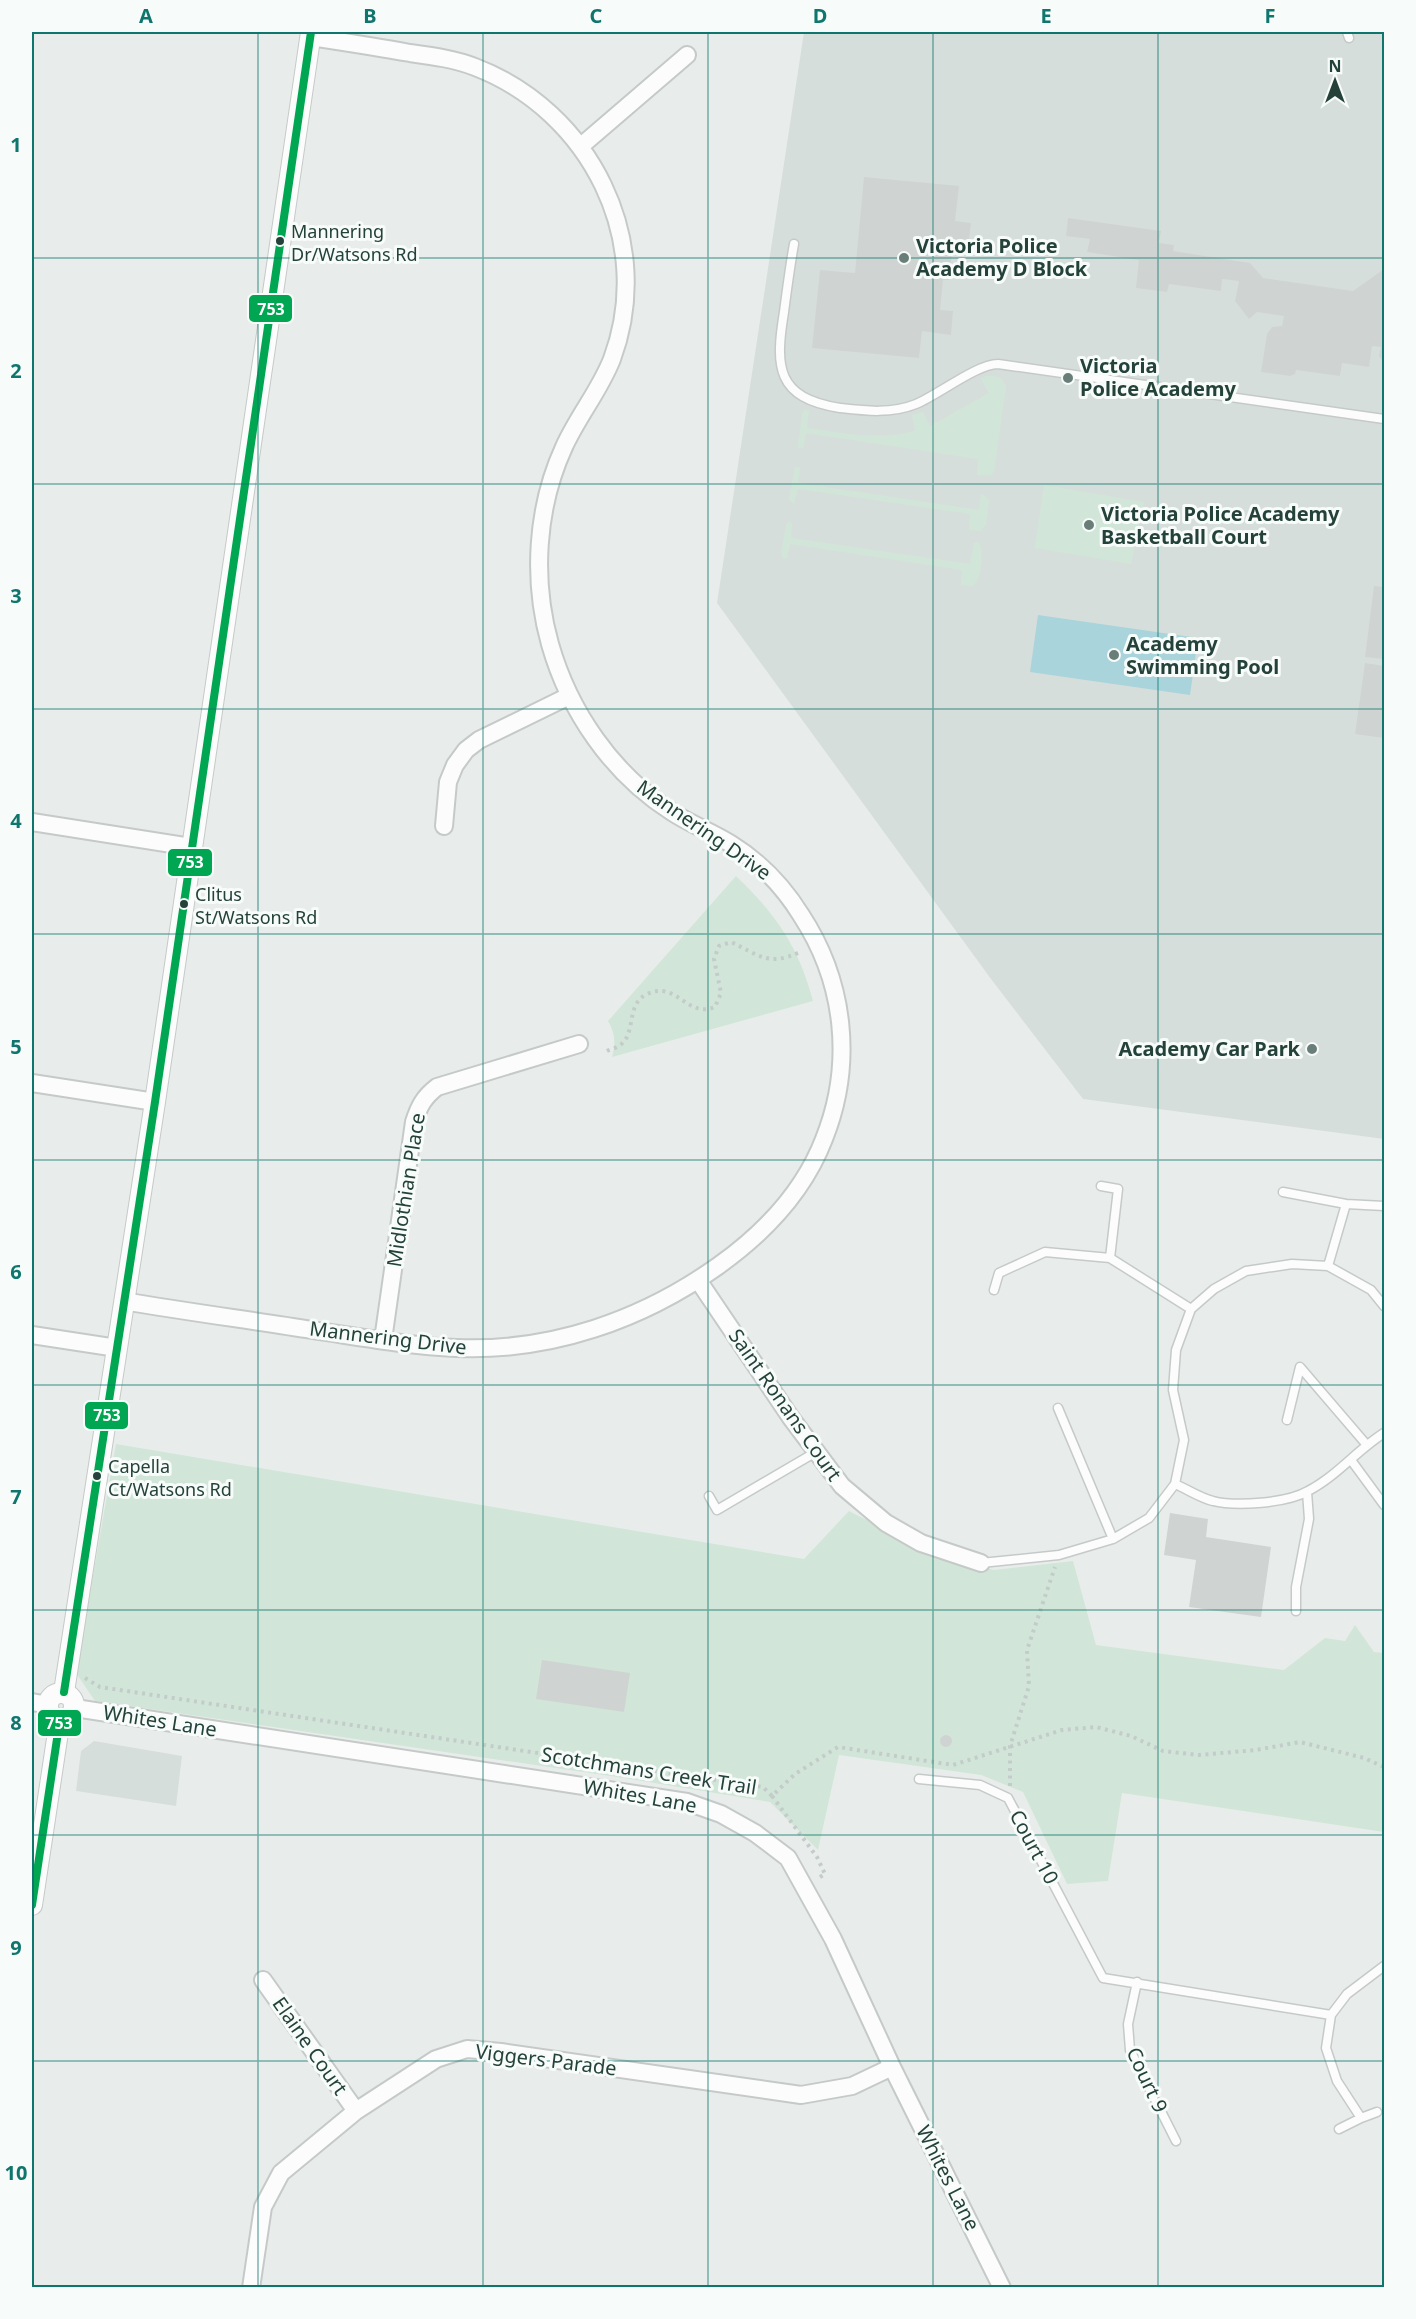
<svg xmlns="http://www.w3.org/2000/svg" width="1416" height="2319" font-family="'Noto Sans',sans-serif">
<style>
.built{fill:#d6dedb}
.green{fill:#d1e6d8}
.water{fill:#a9d4db}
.building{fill:#cfd4d2}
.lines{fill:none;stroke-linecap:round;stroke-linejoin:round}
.service-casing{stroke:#c5cac8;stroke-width:11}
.minor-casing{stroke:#c5cac8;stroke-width:20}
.tertiary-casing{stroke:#c5cac8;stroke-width:22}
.path{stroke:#c3ccca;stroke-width:4;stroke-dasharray:3 4.5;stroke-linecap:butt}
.service{stroke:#fcfcfc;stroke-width:8}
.minor{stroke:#fcfcfc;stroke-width:16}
.tertiary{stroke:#fcfcfc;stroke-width:20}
.bus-1-casing{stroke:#f7fbf9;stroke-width:12}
.bus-1{stroke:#00a651;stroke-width:8}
.grid{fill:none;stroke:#0f766e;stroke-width:1.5;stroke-opacity:0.55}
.bus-dot{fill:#24423a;stroke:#f7fbf9;stroke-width:2}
.poi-dot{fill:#697e78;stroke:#f7fbf9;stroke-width:2}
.labels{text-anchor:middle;stroke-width:6;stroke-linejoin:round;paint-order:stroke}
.bus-label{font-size:18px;fill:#24423a;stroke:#f7fbf9;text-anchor:start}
.poi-label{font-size:20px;font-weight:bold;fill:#24423a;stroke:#f7fbf9;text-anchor:start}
.street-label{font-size:20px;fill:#24423a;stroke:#f7fbf9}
.line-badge{stroke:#f7fbf9;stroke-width:2}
.badge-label{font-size:16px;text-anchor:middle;font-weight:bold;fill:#fff}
.neatline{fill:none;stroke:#0f766e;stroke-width:2}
.grid-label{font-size:20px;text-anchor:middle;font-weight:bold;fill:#0f766e}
</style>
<rect width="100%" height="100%" fill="#e8edeb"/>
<path class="built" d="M804,32H1384V1139L1083,1099L991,979L717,603Z
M94,1741L182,1756L176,1806L76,1791L81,1751Z"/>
<path class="green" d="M986,376H994L1001,378L1006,386L994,471L991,475H977L978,459L806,433L803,448L798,447L802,414L805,410L809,411L807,428C843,433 878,441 915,431L912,415L923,412L930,426L989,393L981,379Z
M795,467L800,468L798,483L979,510L981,494H983L989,501L986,524L981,531L969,530L970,514L798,489L794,504L789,499Z
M1044,485L1144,502L1131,564L1035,548Z
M789,522L792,523L791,538L970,564L974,543L978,542C985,551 981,579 973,586L961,585L962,570L790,544L787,558L784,559L781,554L786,525Z
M736,876C776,914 799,947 813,1001L612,1057C616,1044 615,1032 608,1021Z
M116,1444L804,1559L849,1511L942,1558L994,1570L1073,1561L1096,1645L1284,1670L1325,1638L1345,1641L1355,1625L1374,1652L1384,1653V1832L1122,1793L1108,1881L1067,1884L1023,1792L981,1775L839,1755L818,1850L770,1802L624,1778L95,1701L76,1673Z"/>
<path class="water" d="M1038,615L1198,638L1190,695L1030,672Z"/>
<path class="building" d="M864,177L959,186L955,221L971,223L968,247L953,245L949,280H943L940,310L953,311L951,335L922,331L919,358L812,348L820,270L855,273Z
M1068,218L1161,231L1159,243L1174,245L1173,251L1250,263L1263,278L1353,291L1384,269V363L1379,356L1381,347L1372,346L1369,367L1342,363L1340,376L1296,370L1295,374L1290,376L1261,372L1267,334L1272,327L1282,326L1284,316L1257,312L1249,319L1235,301L1239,281L1222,279L1221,291L1169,284L1167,292L1136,288L1139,260L1087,252L1090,239L1066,236Z
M1374,586L1384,587V659L1365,657Z
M1365,663L1384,666V738L1355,734Z
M1170,1513L1208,1519L1206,1537L1271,1547L1261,1617L1189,1607L1196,1560L1164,1555Z
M542,1660L630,1673L624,1712L536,1699Z
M940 1741a6 6 0 1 1 12 0a6 6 0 1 1-12 0Z"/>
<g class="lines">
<g class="service-casing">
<path id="service" d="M1347,32L1349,38
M794,244C790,266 787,289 784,312C775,367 776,398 840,408C866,411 891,414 916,404C938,395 977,364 998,364L1384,419
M1101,1186L1118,1189L1110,1258L1191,1309
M1283,1192L1346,1204L1384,1206
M1328,1266L1346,1204
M994,1290L999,1273L1045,1252L1110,1258
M1058,1408L1113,1539
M1287,1420L1300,1367L1366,1444
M1351,1460L1384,1505
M1175,1484C1187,1489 1200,1498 1213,1501C1236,1507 1287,1503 1308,1491C1337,1476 1357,1450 1384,1433
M709,1496L717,1510L816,1452
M981,1563L1059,1555L1113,1539L1149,1518L1175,1484L1184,1440L1173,1390L1176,1350L1191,1309L1214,1289L1246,1271L1292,1264L1328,1266L1371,1290L1384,1306
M1296,1611V1587L1309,1519L1307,1492
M919,1779L980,1785L1008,1798L1103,1978L1331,2015L1347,1994L1384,1966
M1137,1982L1128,2024L1130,2050L1176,2141
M1331,2015L1326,2048L1337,2081L1361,2118L1339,2129
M1361,2118L1377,2112"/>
</g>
<g class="minor-casing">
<path id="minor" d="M581,146L687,55
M32,822L191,847
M444,826L448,782L455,765L466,750L479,740L569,696
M32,1083L155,1102
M698,1280L791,1418L842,1486L886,1523L921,1543L981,1563
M124,1301C187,1312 250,1320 312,1330C360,1337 408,1346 456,1348C551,1352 642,1320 718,1266C763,1234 804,1191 824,1139C854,1064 845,982 801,915C783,886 760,862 731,844C712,832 690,824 672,812C612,774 569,711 550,644C532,580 536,508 564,447C578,416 600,390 612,359C656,241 590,111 475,67C455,59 432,56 410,53C377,47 344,42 311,37
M32,1335L117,1348
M383,1340L414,1122C419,1106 424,1097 437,1087L579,1044
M32,1702L48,1705
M75,1708L687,1802L721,1814L755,1833L788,1858L833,1939L892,2067L1002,2288
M263,1980L356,2111
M251,2288L263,2207L281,2173L356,2111L436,2059L467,2049L501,2052L801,2095L852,2086L892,2067"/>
</g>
<g class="tertiary-casing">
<path id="tertiary" d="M64,1692L155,1102L311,32
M48 1706a13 13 0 1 1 26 0a13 13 0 1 1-26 0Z
M32,1905L60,1719"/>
</g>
<path class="path" d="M607,1051C611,1049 617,1048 620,1045C637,1033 625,1005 647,994C677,980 687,1019 715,1007L721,993L714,959L719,946L731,942C759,955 768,967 800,952
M85,1678L100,1687L763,1787L772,1796L795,1774L838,1747L953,1765L1062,1730L1096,1727L1131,1736L1163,1751L1199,1755L1256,1750L1300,1742L1364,1758L1384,1767
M1010,1786V1746L1029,1686L1027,1650L1055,1567
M772,1796L817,1857L825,1874L817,1879"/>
<use href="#service" class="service"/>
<use href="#minor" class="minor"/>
<use href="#tertiary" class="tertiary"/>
<g class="bus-1-casing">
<path id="bus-1" d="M64,1692L155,1102L311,32
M32,1905L60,1719"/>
</g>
<use href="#bus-1" class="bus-1"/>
</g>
<path class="grid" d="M258,32V2288M483,32V2288M708,32V2288M933,32V2288M1158,32V2288M32,258H1384M32,484H1384M32,709H1384M32,934H1384M32,1160H1384M32,1385H1384M32,1610H1384M32,1835H1384M32,2061H1384"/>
<g class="bus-dot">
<circle cx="280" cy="241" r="5"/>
<circle cx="184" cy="904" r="5"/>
<circle cx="97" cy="1476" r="5"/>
</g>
<g class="poi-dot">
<circle cx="904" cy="258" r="6"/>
<circle cx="1068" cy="378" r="6"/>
<circle cx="1089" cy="525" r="6"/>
<circle cx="1114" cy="655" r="6"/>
<circle cx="1312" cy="1049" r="6"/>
</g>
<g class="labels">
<g class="bus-label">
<text x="291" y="238">Mannering<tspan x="291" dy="23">Dr/Watsons Rd</tspan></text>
<text x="195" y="901">Clitus<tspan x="195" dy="23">St/Watsons Rd</tspan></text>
<text x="108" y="1473">Capella<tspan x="108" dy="23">Ct/Watsons Rd</tspan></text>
</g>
<g class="poi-label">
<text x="916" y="253">Victoria Police<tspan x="916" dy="23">Academy D Block</tspan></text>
<text x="1080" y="373">Victoria<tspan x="1080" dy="23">Police Academy</tspan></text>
<text x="1101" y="521">Victoria Police Academy<tspan x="1101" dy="23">Basketball Court</tspan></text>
<text x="1126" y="651">Academy<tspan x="1126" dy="23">Swimming Pool</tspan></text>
<text x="1300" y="1056" text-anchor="end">Academy Car Park</text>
</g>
<g class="street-label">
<text transform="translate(704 830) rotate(35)" y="7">Mannering Drive</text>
<text transform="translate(406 1190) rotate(-81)" y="7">Midlothian Place</text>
<text transform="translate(388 1338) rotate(7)" y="7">Mannering Drive</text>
<text transform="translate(785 1405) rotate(55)" y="7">Saint Ronans Court</text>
<text transform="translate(160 1721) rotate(9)" y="7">Whites Lane</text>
<text transform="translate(649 1771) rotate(9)" y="7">Scotchmans Creek Trail</text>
<text transform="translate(640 1796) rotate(10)" y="7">Whites Lane</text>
<text transform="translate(1034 1847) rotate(62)" y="7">Court 10</text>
<text transform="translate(310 2046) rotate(55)" y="7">Elaine Court</text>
<text transform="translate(546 2060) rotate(7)" y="7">Viggers Parade</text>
<text transform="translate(1147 2080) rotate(65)" y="7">Court 9</text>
<text transform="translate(948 2178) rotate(63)" y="7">Whites Lane</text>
</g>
</g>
<g class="line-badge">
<rect x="248" y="294" width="45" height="29" rx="6" fill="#00a651"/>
<rect x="167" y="848" width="46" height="29" rx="6" fill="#00a651"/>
<rect x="84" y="1401" width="45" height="29" rx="6" fill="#00a651"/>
<rect x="37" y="1709" width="45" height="28" rx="6" fill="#00a651"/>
</g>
<g class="badge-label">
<text x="271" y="315">753</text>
<text x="190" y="868">753</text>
<text x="107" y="1421">753</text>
<text x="59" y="1729">753</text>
</g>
<rect width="1416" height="2319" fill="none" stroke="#f7fbf9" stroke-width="66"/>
<g transform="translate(1335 81)" stroke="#f7fbf9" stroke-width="4.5" paint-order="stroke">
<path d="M0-4.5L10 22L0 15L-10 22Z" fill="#24423a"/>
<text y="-9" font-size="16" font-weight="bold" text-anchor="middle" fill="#24423a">N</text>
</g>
<rect x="33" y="33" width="1350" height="2253" class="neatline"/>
<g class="grid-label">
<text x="146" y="23">A</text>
<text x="370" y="23">B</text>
<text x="596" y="23">C</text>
<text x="820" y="23">D</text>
<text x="1046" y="23">E</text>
<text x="1270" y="23">F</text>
<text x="16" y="152">1</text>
<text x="16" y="378">2</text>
<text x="16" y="603">3</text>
<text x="16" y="828">4</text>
<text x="16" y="1054">5</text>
<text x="16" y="1279">6</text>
<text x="16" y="1504">7</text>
<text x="16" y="1730">8</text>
<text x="16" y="1955">9</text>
<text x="16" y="2180">10</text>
</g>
</svg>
